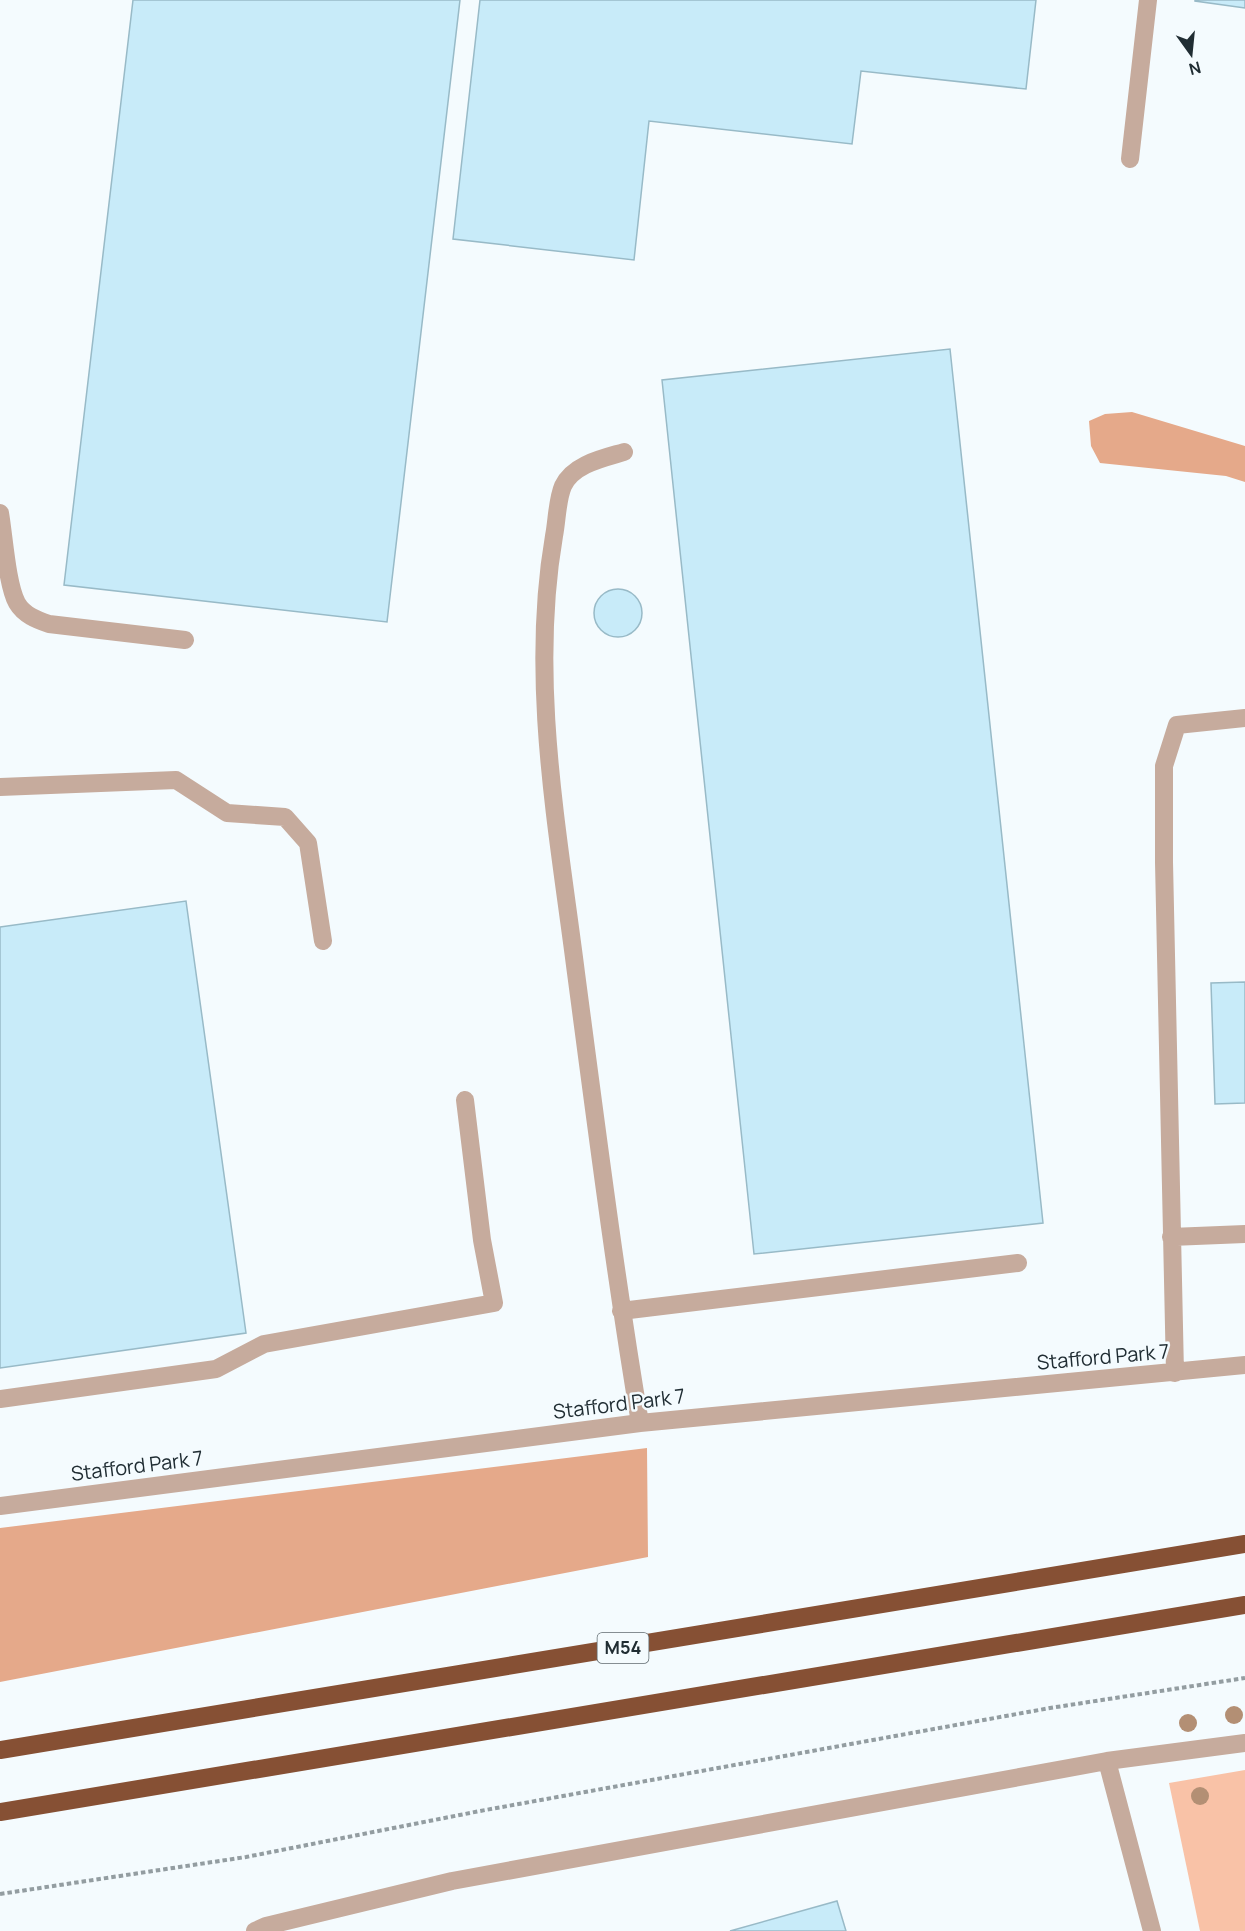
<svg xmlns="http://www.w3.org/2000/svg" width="1245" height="1931" font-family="Manrope,sans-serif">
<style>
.green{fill:#f9c2a7}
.forest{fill:#e5a98a}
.building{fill:#c8ebf9;stroke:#98bac7;stroke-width:1.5}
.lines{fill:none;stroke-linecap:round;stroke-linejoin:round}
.path{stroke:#939da1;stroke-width:4;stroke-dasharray:4.5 3;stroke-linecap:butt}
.minor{stroke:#c6ab9d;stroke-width:18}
.highway{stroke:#865034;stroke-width:18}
.tree{fill:#b38f74}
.labels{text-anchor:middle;stroke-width:5;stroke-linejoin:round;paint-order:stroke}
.shield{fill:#f4fbfe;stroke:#606b70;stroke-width:1.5}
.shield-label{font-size:18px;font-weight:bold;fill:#202d33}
.street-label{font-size:20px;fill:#202d33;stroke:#f4fbfe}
</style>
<rect width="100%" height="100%" fill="#f4fbfe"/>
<path class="green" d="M1245,1770V1931H1200L1169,1783Z"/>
<path class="forest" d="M1132,412L1245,446V482L1226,476L1100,463L1091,446L1089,421L1105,414Z
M647,1448L648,1557L0,1682V1528Z"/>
<path class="building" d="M133,0H460L387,622L64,585Z
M480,0H1036L1026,89L861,71L852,144L649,121L634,260L453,239Z
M1195,0H1245V8L1195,1Z
M950,349L1043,1223L754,1254L662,380Z
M594 613a24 24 0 1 1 48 0a24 24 0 1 1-48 0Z
M186,901L246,1333L0,1368V927Z
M1245,982V1103L1215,1104L1211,983Z
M837,1901L846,1931H730Z"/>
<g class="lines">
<path class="path" d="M0,1894L246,1857L480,1811L1050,1708L1245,1678"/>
<path class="minor" d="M1130,159L1148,0
M624,452C604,458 573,464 563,486C557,500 557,521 554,536C529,681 558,830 576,973C596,1124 615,1274 640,1423
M0,513C4,536 7,585 17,603C24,615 37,620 49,624L185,640
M0,787L176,780L227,813L285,817L308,843L323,941
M1171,1237L1245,1234
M621,1311L1018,1263
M1175,1373L1164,862V766L1177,725L1245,718
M0,1399L216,1369L264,1344L494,1303L482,1240L465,1100
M0,1506L640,1423L1245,1365
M1107,1761L1152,1931
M255,1931L266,1926L452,1881L1107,1761L1245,1743"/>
<path class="highway" d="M0,1750L1245,1544
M0,1812L1245,1605"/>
</g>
<g class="tree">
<circle cx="1234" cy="1715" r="9"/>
<circle cx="1188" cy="1723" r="9"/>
<circle cx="1200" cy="1796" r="9"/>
</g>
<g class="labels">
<rect class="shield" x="597.5" y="1633" width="51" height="30" rx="4.5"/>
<g class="shield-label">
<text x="623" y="1654">M54</text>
</g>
<g class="street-label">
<text transform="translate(1103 1357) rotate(-5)" y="7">Stafford Park 7</text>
<text transform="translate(619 1404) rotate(-7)" y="7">Stafford Park 7</text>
<text transform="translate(137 1466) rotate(-7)" y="7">Stafford Park 7</text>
</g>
</g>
<g transform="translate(1191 54) rotate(165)" stroke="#f4fbfe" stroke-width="4.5" paint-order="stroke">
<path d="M0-4.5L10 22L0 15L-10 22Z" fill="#202d33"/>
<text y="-9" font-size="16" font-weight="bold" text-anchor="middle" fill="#202d33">N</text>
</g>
</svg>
